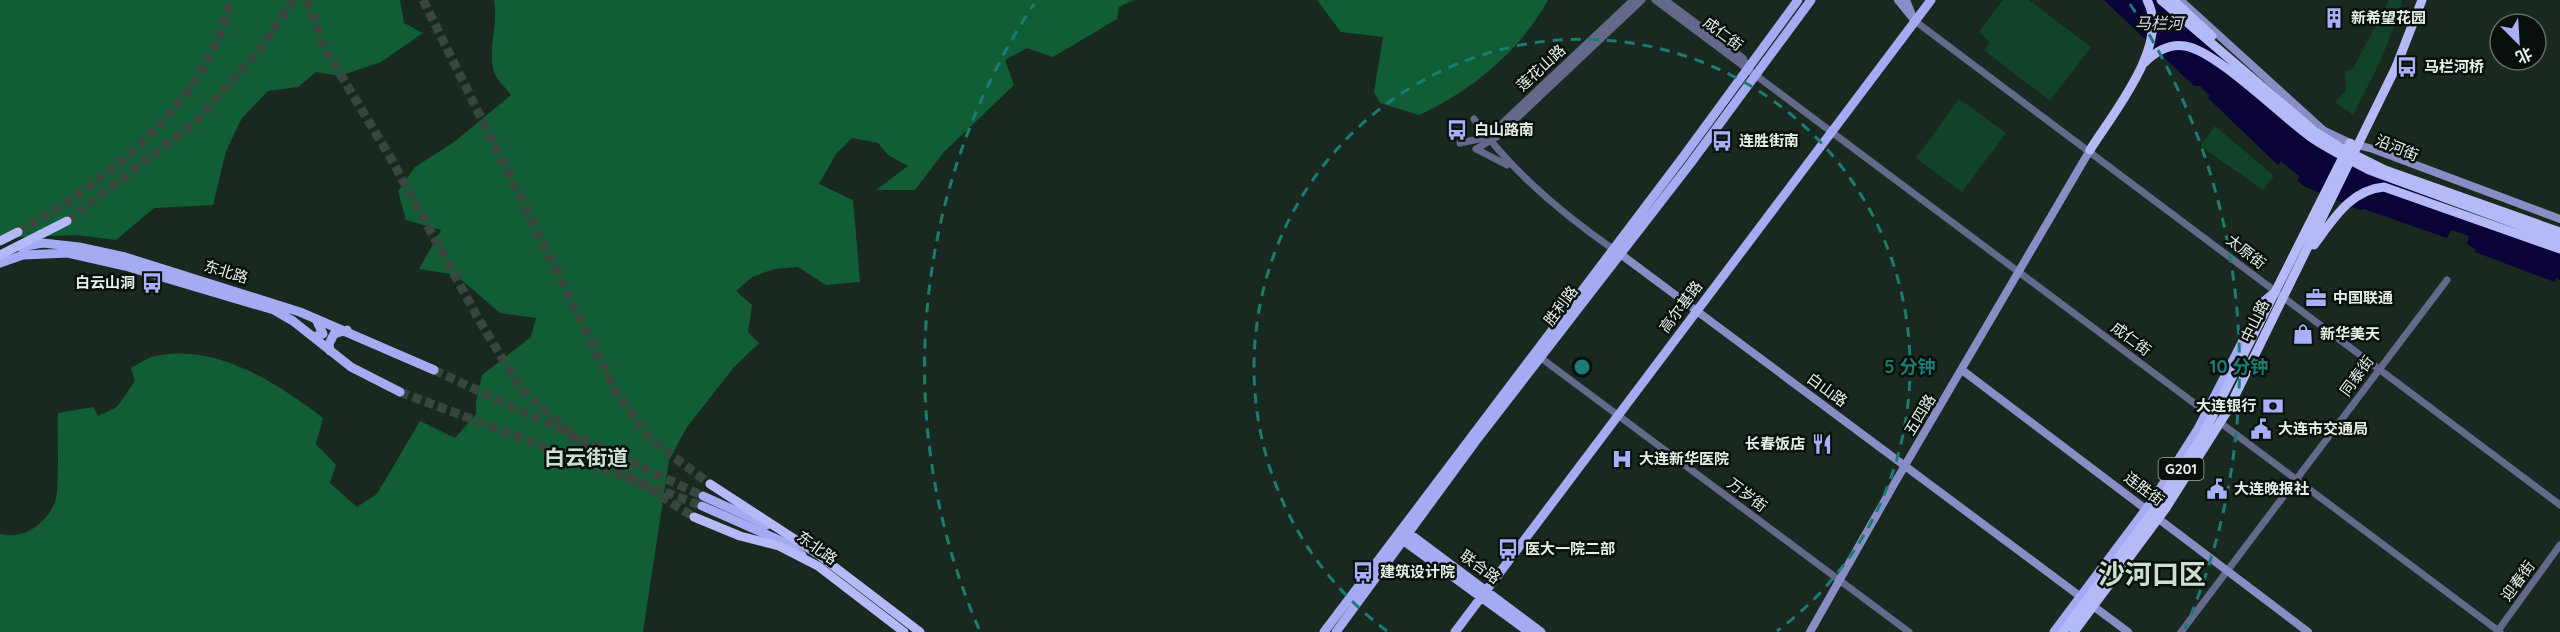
<svg xmlns="http://www.w3.org/2000/svg" width="2560" height="632" font-family="Quicksand,'Noto Sans SC',sans-serif">
<style>
.green{fill:#104327}
.forest{fill:#115d36}
.water{fill:#0b0237}
.lines{fill:none;stroke-linecap:round;stroke-linejoin:round}
.primary-tunnel{stroke:#38473d;stroke-width:9;stroke-dasharray:9 4.5;stroke-linecap:butt}
.trunk-tunnel{stroke:#38473d;stroke-width:9;stroke-dasharray:9 4.5;stroke-linecap:butt}
.tertiary{stroke:#64688a;stroke-width:7}
.secondary{stroke:#888ec5;stroke-width:8}
.primary{stroke:#a4abf3;stroke-width:9}
.trunk{stroke:#b4baf8;stroke-width:9}
.ring{fill:none;stroke:#1a7c74;stroke-width:3;stroke-dasharray:10 8}
.labels{text-anchor:middle;stroke-width:5;stroke-linejoin:round;paint-order:stroke}
.shield{fill:#09100b;stroke:#a4ada6;stroke-width:1.5}
.shield-label{font-size:14px;font-weight:bold;fill:#e6f0e9}
.poi-label{font-size:15px;font-weight:bold;fill:#e6f0e9;stroke:#09100b;text-anchor:start}
.street-label{font-size:15px;fill:#e6f0e9;stroke:#09100b}
.water-label{font-size:16px;font-style:italic;fill:#d6daf0;stroke:#09100b}
.district-label{font-size:21px;font-weight:bold;fill:#cce0d2;stroke:#09100b}
.town-label{font-size:27px;font-weight:bold;fill:#cce0d2;stroke:#09100b}
.centre{fill:#1a7c74;stroke:#09100b;stroke-width:3}
.ring-label{font-size:18px;text-anchor:middle;font-weight:bold;fill:#1a7c74;stroke:#09100b;stroke-width:5;stroke-linejoin:round;paint-order:stroke}
</style>
<rect width="100%" height="100%" fill="#19291f"/>
<path class="green" d="M2003,0H2029L2091,47L2050,101L1984,50L1990,42L1979,32Z
M2389,0H2402L2401,10L2379,64L2353,115L2335,102L2346,91L2345,71L2353,69Z
M1959,99L2006,133L1962,192L1916,158Z
M2215,126L2274,176L2263,190L2200,146Z"/>
<path class="forest" d="M0,0H400L404,23L423,33L381,62L340,76L316,72L298,87L268,91L242,118L226,151L213,205L154,208L116,240L76,235L0,238Z
M494,0H1134L1119,7L1117,19L1053,57L1027,48L1005,60L1014,85L943,153L915,190H876L908,166L888,155L878,143L852,138L836,154L819,184L853,200L860,282L826,285L798,267L774,269L752,277L736,291L752,305L748,332L759,343L734,367L687,427L669,460L643,632H0V534C24,540 46,524 55,502C60,489 57,430 58,413L93,407L98,416L117,407L135,381L131,368C140,363 150,356 160,355C220,345 278,384 323,418L316,444L336,465L330,483L357,507L377,494L420,421L455,438L476,414V402L482,375L531,337L536,318L500,313L456,275L419,269L441,230L406,220L398,191L415,167L454,142L511,95C506,88 496,79 494,72C487,48 499,24 494,0Z
M1317,0H1548C1521,50 1470,92 1419,115L1380,103L1374,92L1383,37L1341,32Z"/>
<path class="water" d="M2104,0H2166L2374,176L2560,247V280L2556,278L2555,282L2475,252V249L2467,244L2469,236L2451,230L2447,238L2364,209L2359,210L2304,186L2298,181L2299,176L2281,161L2278,165L2208,98L2210,96L2200,86H2194Z"/>
<g class="lines">
<path class="primary-tunnel" d="M434,370L703,496
M400,392L702,506"/>
<path class="trunk-tunnel" d="M307,0L325,49L389,155L478,318L520,388L591,452L694,517
M423,0L616,392L651,440L710,484
M67,221L196,121L260,49L293,0
M18,232C103,184 210,101 230,0"/>
<path class="tertiary" d="M1655,0L2500,632
M1665,0L1743,58L1747,67
M1915,21L2560,505
M1474,119C1512,172 1562,214 1616,251
M1460,143L1479,139L1494,131L1633,0
M1476,149L1498,136L1642,0
M1476,149L1507,165
M1541,358L1909,632
M2181,632L2447,280
M2497,632L2560,545"/>
<path class="secondary" d="M1898,0L1915,21
M1906,0L1912,15
M2180,0L2323,130L2350,143L2373,149L2560,219
M1619,253L2128,632
M1962,370L2308,632
M1810,632L1897,479L2090,150"/>
<path class="primary" d="M20,247L43,243L79,247L125,257L300,312L434,370
M0,263L23,255L68,253L125,266L274,310L293,321L351,367L400,392
M313,337L323,334L316,319
M330,351L329,344L334,334L347,330
M703,496L767,525
M702,506L786,543L802,555
M1406,531L1541,632
M1400,538L1529,632
M1324,632L1683,157L1798,0
M1336,632L1475,442L1690,164L1811,0
M1455,632L1931,0
M2054,632L2153,500L2198,429L2262,303L2274,293"/>
<path class="trunk" d="M2161,0L2314,131L2343,149L2385,170L2560,232
M2173,0L2212,36
M2144,63C2155,52 2168,43 2185,46C2217,51 2282,117 2312,138C2330,150 2350,160 2369,170L2560,240
M2090,150C2113,113 2171,44 2147,0
M0,241L18,232
M2314,245C2333,220 2350,190 2384,187L2560,249
M0,255L67,221
M710,484L819,555L920,632
M694,517L740,536L779,546L818,566L904,632
M2063,632L2152,513L2204,433L2350,143
M2074,632L2166,508L2228,410L2396,67L2422,0"/>
</g>
<g class="ring">
<path d="M1387 631A328 328 0 1 1 1777 631"/>
<path d="M979 629A657 657 0 0 1 1034 4M2130 4A657 657 0 0 1 2185 629"/>
</g>
<defs>
<g id="building-bare" transform="scale(1.62)"><path d="M-4-6H4V6H1V3H-1V6H-4ZM-2.5-4.3h1.7v1.8h-1.7ZM.8-4.3h1.7v1.8H.8ZM-2.5-1h1.7V.8h-1.7ZM.8-1h1.7V.8H.8Z" fill="#a8b0fc" stroke="#09100b" stroke-width="2.5" paint-order="stroke"/></g>
<g id="bus-bare" transform="scale(1.62)"><path d="M-5-6H5V4H4V6H2V4H-2V6H-4V4H-5ZM-3.5-4V0h7V-4ZM-3.5 1.2v1.5H-2V1.2ZM2 1.2v1.5H3.5V1.2Z" fill="#a8b0fc" stroke="#09100b" stroke-width="2.5" paint-order="stroke"/></g>
<g id="office-bare" transform="scale(1.62)"><path d="M-6-3h4V-5.5h4V-3h4V5H-6ZM-1-4.5V-3h2v-1.5ZM-6 0V1H6V0Z" fill="#a8b0fc" stroke="#09100b" stroke-width="2.5" paint-order="stroke"/></g>
<g id="shop-bare" transform="scale(1.62)"><path d="M-5-2.5h2.3a2.7 3.5 0 0 1 5.4 0H5L5.5 6h-11ZM-1.5-2.5h3a1.5 2.3 0 0 0-3 0Z" fill="#a8b0fc" stroke="#09100b" stroke-width="2.5" paint-order="stroke"/></g>
<g id="bank-bare" transform="scale(1.62)"><path d="M-6-4H6V4H-6ZM0-2.3a2.3 2.3 0 1 0 0 4.6a2.3 2.3 0 1 0 0-4.6Z" fill="#a8b0fc" stroke="#09100b" stroke-width="2.5" paint-order="stroke"/></g>
<g id="civic-bare" transform="scale(1.62)"><path d="M-.6-6.5H3V-4.5H.6V-3L4-1V1h2V6H-6V1h2V-1L-.6-3ZM-1.2 2.5V6h2.4V2.5Z" fill="#a8b0fc" stroke="#09100b" stroke-width="2.5" paint-order="stroke"/></g>
<g id="restaurant-bare" transform="scale(1.62)"><path d="M-5-6h1v4h1v-4h1v4h1v-4h1v5L-1.5 .5V6h-2V.5L-5-1ZM5-6V6H3V1.5H1.5Q1.5-4 5-6Z" fill="#a8b0fc" stroke="#09100b" stroke-width="2.5" paint-order="stroke"/></g>
<g id="hospital-bare" transform="scale(1.62)"><path d="M-5-5h3v3.5h4V-5h3V5h-3V1.5h-4V5h-3Z" fill="#a8b0fc" stroke="#09100b" stroke-width="2.5" paint-order="stroke"/></g>
</defs>
<g fill-rule="evenodd">
<use href="#building-bare" x="2334" y="18"/>
<use href="#bus-bare" x="2407" y="67"/>
<use href="#bus-bare" x="1457" y="130"/>
<use href="#bus-bare" x="1722" y="141"/>
<use href="#bus-bare" x="152" y="283"/>
<use href="#office-bare" x="2316" y="298"/>
<use href="#shop-bare" x="2303" y="334"/>
<use href="#bank-bare" x="2273" y="406"/>
<use href="#civic-bare" x="2261" y="429"/>
<use href="#restaurant-bare" x="1822" y="444"/>
<use href="#hospital-bare" x="1622" y="459"/>
<use href="#civic-bare" x="2217" y="489"/>
<use href="#bus-bare" x="1508" y="549"/>
<use href="#bus-bare" x="1363" y="572"/>
</g>
<g class="labels">
<rect class="shield" x="2158.5" y="458" width="45" height="22" rx="4.5"/>
<g class="shield-label">
<text x="2181" y="474">G201</text>
</g>
<g class="poi-label">
<text x="2351" y="23">新希望花园</text>
<text x="2424" y="72">马栏河桥</text>
<text x="1474" y="135">白山路南</text>
<text x="1739" y="146">连胜街南</text>
<text x="135" y="288" text-anchor="end">白云山洞</text>
<text x="2333" y="303">中国联通</text>
<text x="2320" y="339">新华美天</text>
<text x="2256" y="411" text-anchor="end">大连银行</text>
<text x="2278" y="434">大连市交通局</text>
<text x="1805" y="449" text-anchor="end">长春饭店</text>
<text x="1639" y="464">大连新华医院</text>
<text x="2234" y="494">大连晚报社</text>
<text x="1525" y="554">医大一院二部</text>
<text x="1380" y="577">建筑设计院</text>
</g>
<g class="street-label">
<text transform="translate(1723 34) rotate(37)" y="5">成仁街</text>
<text transform="translate(1541 68) rotate(-43)" y="5">莲花山路</text>
<text transform="translate(2397 148) rotate(22)" y="5">沿河街</text>
<text transform="translate(2246 252) rotate(38)" y="5">太原街</text>
<text transform="translate(226 272) rotate(17)" y="5">东北路</text>
<text transform="translate(1561 306) rotate(-53)" y="5">胜利路</text>
<text transform="translate(1681 307) rotate(-53)" y="5">高尔基路</text>
<text transform="translate(2255 321) rotate(-64)" y="5">中山路</text>
<text transform="translate(2131 339) rotate(37)" y="5">成仁街</text>
<text transform="translate(2357 376) rotate(-54)" y="5">同泰街</text>
<text transform="translate(1827 390) rotate(36)" y="5">白山路</text>
<text transform="translate(1920 415) rotate(-59)" y="5">五四路</text>
<text transform="translate(2144 489) rotate(37)" y="5">连胜街</text>
<text transform="translate(1747 495) rotate(37)" y="5">万岁街</text>
<text transform="translate(817 548) rotate(36)" y="5">东北路</text>
<text transform="translate(1480 567) rotate(36)" y="5">联合路</text>
<text transform="translate(2518 581) rotate(-54)" y="5">迎春街</text>
</g>
<g class="water-label">
<text x="2159" y="29">马栏河</text>
</g>
<g class="district-label">
<text x="586" y="465">白云街道</text>
</g>
<g class="town-label">
<text x="2152" y="584">沙河口区</text>
</g>
</g>
<circle cx="1582" cy="367" r="9" class="centre"/>
<g class="ring-label">
<text x="1910" y="373">5 分钟</text>
<text x="2239" y="373">10 分钟</text>
</g>
<g transform="translate(2518 42) rotate(156)"><circle r="28" fill="#09100b" stroke="#616a64" stroke-width="1.5"/>
<path d="M0-4.5L10 22L0 15L-10 22Z" fill="#a8b0fc"/>
<text y="-9" font-size="16" font-weight="bold" text-anchor="middle" fill="#e6f0e9">北</text>
</g>
</svg>
